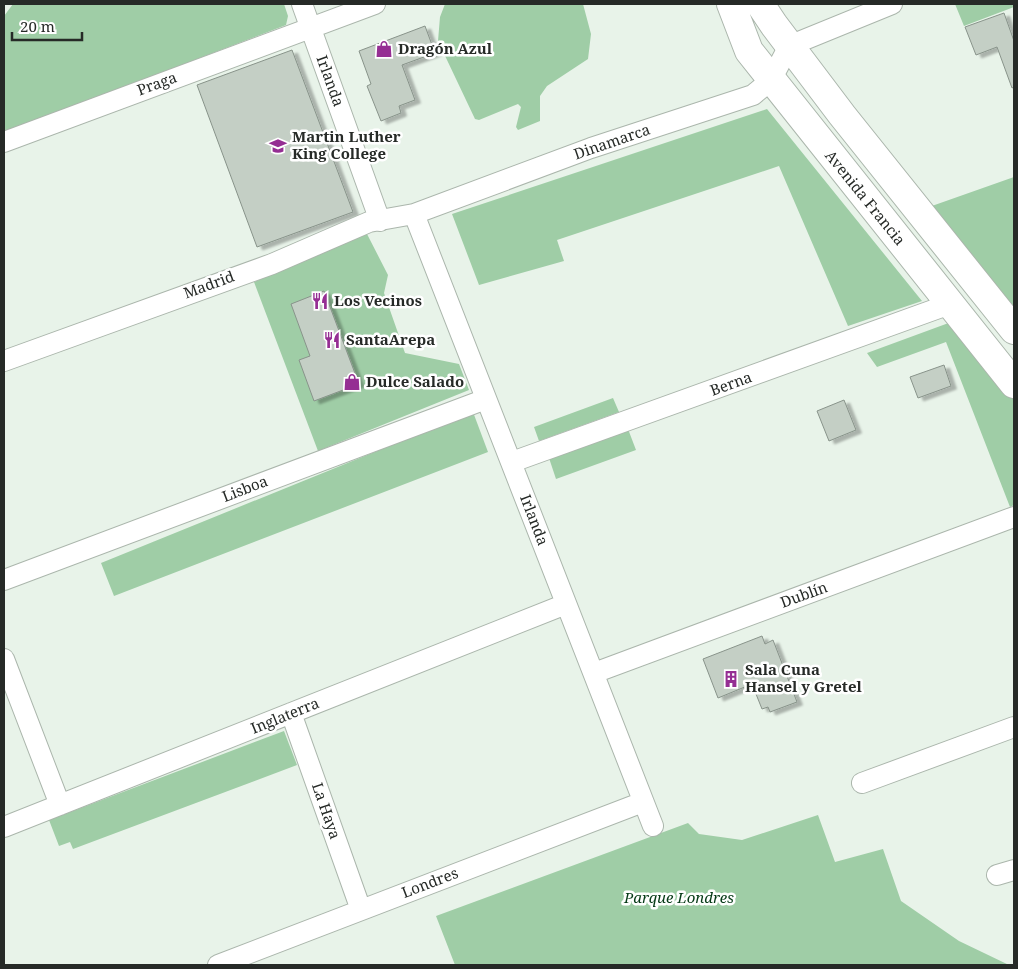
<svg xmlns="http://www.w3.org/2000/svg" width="1018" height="969" font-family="'Noto Serif',serif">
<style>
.green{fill:#9fcda6}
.building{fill:#c4cfc5;stroke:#88938a;filter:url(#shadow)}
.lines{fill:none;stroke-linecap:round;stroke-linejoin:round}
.street-casing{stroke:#abb6ac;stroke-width:22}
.secondary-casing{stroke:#abb6ac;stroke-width:30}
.street{stroke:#fff;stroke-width:20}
.secondary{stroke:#fff;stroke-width:28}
.labels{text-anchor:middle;stroke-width:5;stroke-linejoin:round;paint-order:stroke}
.poi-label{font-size:15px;font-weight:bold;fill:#262a27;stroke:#fff;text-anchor:start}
.street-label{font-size:15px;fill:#262a27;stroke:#fff}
.park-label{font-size:15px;font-style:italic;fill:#053a16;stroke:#fff}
</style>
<defs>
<filter id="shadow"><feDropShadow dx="5.5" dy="3" stdDeviation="1" flood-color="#0004"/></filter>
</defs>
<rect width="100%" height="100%" fill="#e8f3e9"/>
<path class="green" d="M13,4H284L288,16L286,25L4,133V16Z
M445,4H583L591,34L588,59L547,86L540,96V121L518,130L516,127L521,107L518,104L479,120L475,119L438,41L440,17Z
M955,4H1014V7L964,26Z
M767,109L922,301L848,326L779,166L557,240L564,261L479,285L452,214Z
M1014,177V307L929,207Z
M367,234L388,275L384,293L405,353L459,364L469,390L318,451L254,282Z
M954,321L1014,398V505L1010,507L946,342L877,367L867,353Z
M613,398L619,412L539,441L534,427Z
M473,412L488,452L114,596L101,563Z
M628,429L636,450L556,479L549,458Z
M284,731L297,765L73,849L70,842L59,846L49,820Z
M818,815L835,862L883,849L901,901L959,941L1009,965H455L436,916L688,823L699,834L742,840Z"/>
<path class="building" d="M1004,13L1014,41V87L1012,88L997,47L976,55L965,27Z
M425,26L435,53L402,65L415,100L399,106L401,113L381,121L367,86L371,84L359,51Z
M292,50L353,212L257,247L197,85Z
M324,291L359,384L314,401L299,360L310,356L291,304Z
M944,365L951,386L918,398L910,377Z
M844,400L856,430L829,441L817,411Z
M762,636L765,644L773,640L797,702L770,712L768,707L762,709L752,684L718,698L703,659Z"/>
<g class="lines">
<g class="street-casing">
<path id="street" d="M302,4L380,221
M4,142L375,4
M414,214L653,826
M4,361L272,264L369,222L414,214L591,148L753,95L771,80L789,46L892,4
M512,462L950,304
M4,580L486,399
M4,659L60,805
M594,673L1014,517
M291,713L361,910
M862,783L1014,727
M4,827L566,604
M997,875L1014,870
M218,965L643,802"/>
</g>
<g class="secondary-casing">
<path id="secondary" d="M731,4L749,51L1014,384
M760,4L774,25L842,115L1014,330"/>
</g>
<use href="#street" class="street"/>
<use href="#secondary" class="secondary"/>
</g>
<defs>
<g id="shop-bare" transform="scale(1.35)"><path d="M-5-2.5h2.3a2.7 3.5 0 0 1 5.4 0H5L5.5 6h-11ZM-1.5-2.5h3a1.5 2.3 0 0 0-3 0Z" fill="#952e93" stroke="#fff" stroke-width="2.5" paint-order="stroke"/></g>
<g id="school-bare" transform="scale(1.35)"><path d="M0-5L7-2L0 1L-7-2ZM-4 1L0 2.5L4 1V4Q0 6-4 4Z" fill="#952e93" stroke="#fff" stroke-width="2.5" paint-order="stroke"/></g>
<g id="restaurant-bare" transform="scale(1.35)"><path d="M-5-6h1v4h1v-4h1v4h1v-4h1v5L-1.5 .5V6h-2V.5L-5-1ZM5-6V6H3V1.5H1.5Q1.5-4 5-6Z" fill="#952e93" stroke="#fff" stroke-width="2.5" paint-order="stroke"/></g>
<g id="building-bare" transform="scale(1.35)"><path d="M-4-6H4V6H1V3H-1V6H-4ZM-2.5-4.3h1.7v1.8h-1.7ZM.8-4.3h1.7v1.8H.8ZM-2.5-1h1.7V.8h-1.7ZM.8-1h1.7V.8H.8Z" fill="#952e93" stroke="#fff" stroke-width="2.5" paint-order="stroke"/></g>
</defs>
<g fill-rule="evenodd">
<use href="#shop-bare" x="384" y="49"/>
<use href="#school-bare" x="278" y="146"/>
<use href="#restaurant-bare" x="320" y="301"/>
<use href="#restaurant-bare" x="332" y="340"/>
<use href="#shop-bare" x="352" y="382"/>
<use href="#building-bare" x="731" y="679"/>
</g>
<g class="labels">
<g class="poi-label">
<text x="398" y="54">Dragón Azul</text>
<text x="292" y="142">Martin Luther<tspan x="292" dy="17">King College</tspan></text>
<text x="334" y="306">Los Vecinos</text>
<text x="346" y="345">SantaArepa</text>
<text x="366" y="387">Dulce Salado</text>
<text x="745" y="675">Sala Cuna<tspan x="745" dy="17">Hansel y Gretel</tspan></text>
</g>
<g class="street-label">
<text transform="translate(330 81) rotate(70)" y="5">Irlanda</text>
<text transform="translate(157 84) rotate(-20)" y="5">Praga</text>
<text transform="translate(612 142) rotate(-19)" y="5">Dinamarca</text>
<text transform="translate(865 198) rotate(51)" y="5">Avenida Francia</text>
<text transform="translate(209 285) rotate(-20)" y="5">Madrid</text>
<text transform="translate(731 384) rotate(-20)" y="5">Berna</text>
<text transform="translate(245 489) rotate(-21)" y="5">Lisboa</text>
<text transform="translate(534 520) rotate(69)" y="5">Irlanda</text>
<text transform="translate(804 595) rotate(-20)" y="5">Dublín</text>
<text transform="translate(285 716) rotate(-22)" y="5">Inglaterra</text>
<text transform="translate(326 811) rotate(71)" y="5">La Haya</text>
<text transform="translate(430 883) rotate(-21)" y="5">Londres</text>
</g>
<g class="park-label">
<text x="679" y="903">Parque Londres</text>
</g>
</g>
<rect width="1018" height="969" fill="none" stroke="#262a27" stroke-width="10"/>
<path d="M12 32v8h70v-8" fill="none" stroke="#262a27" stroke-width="2.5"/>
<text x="20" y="32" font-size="15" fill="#262a27" stroke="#ffffff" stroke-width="4" paint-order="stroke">20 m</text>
</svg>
